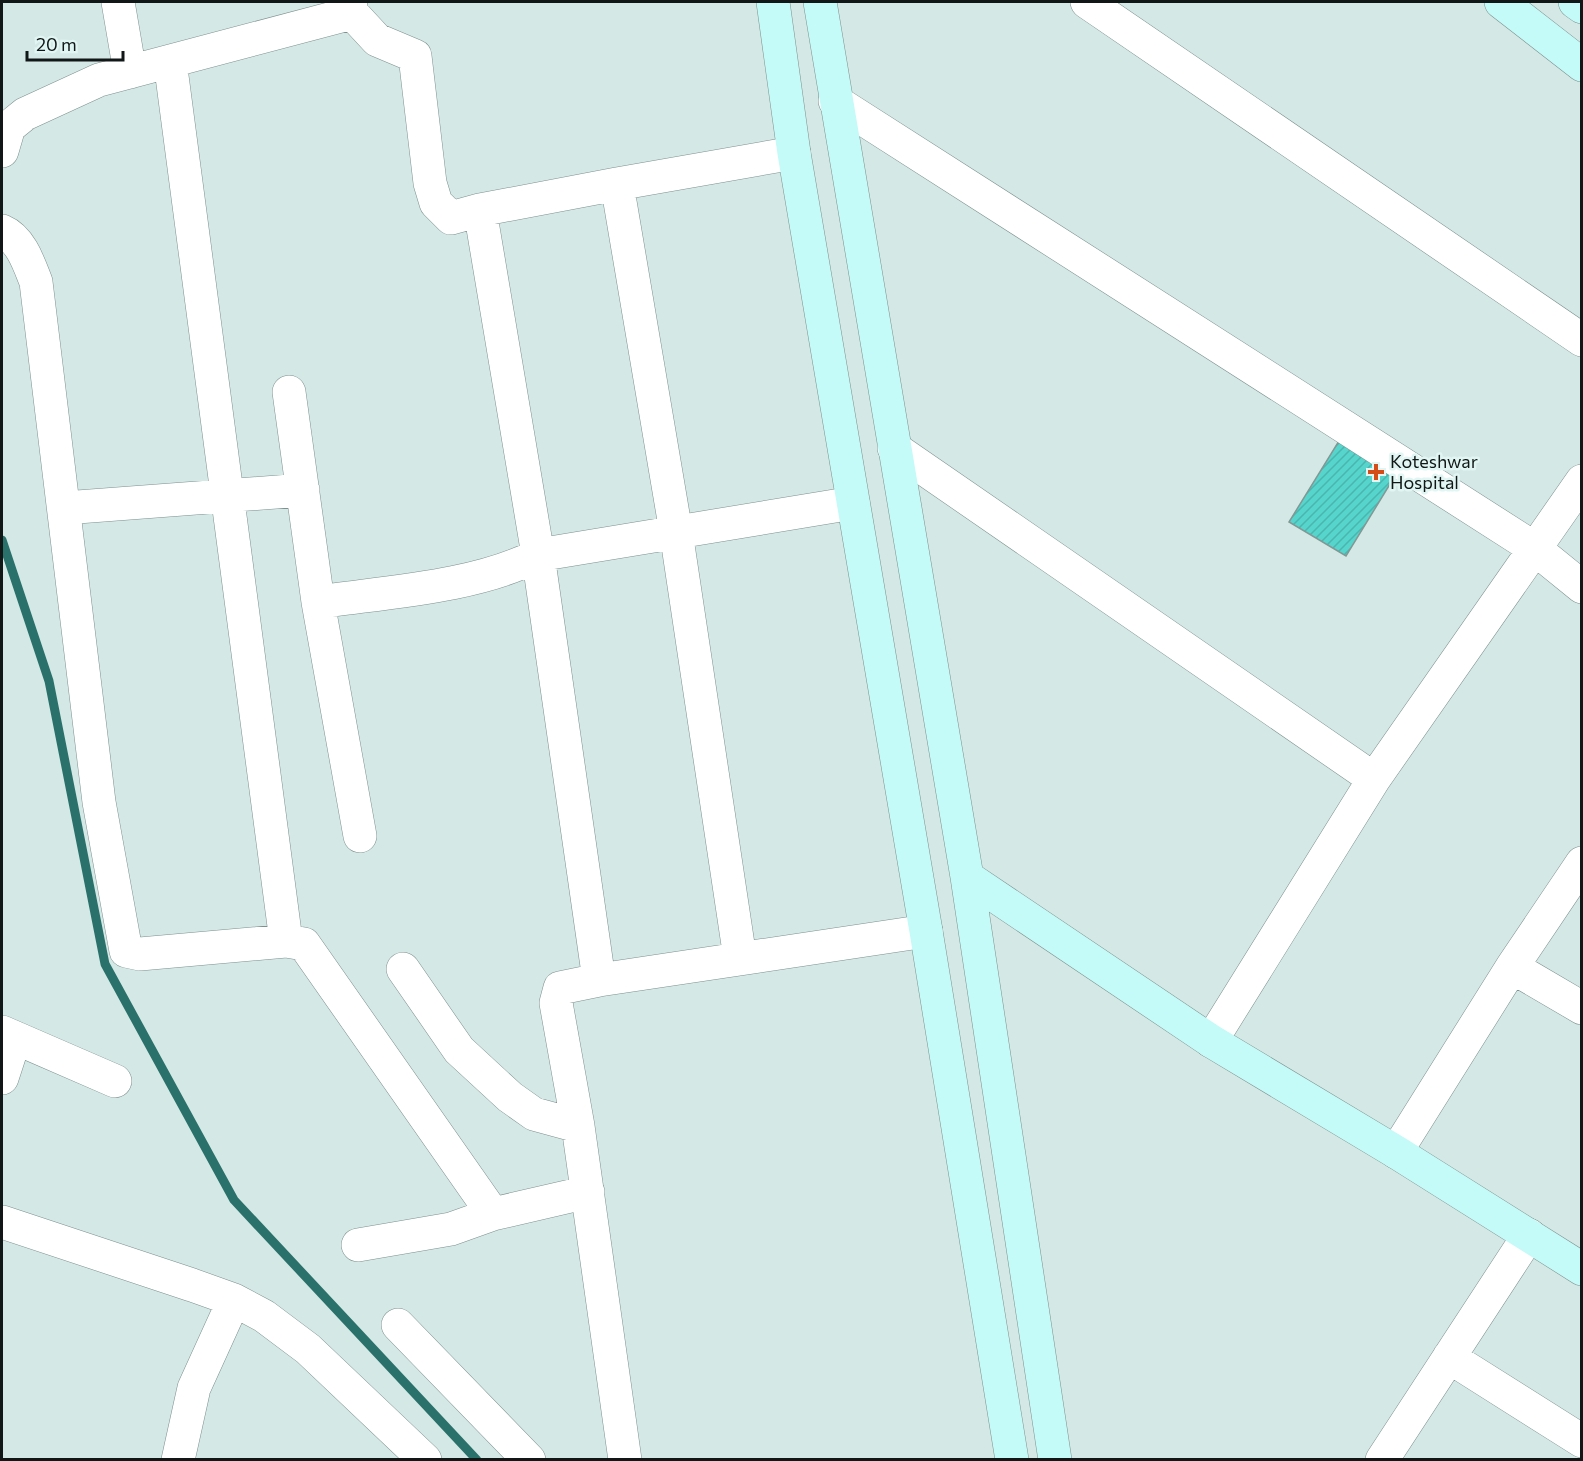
<svg xmlns="http://www.w3.org/2000/svg" width="1583" height="1461" font-family="Commissioner,sans-serif">
<style>
.lines{fill:none;stroke-linecap:round;stroke-linejoin:round}
.stream{stroke:#2b716b;stroke-width:9}
.building{fill:url(#building-hatch);stroke:#839795;stroke-width:1.5}
.street-casing{stroke:#7d908e;stroke-width:34}
.secondary-casing{stroke:#7d908e;stroke-width:34}
.street{stroke:#fff;stroke-width:33}
.secondary{stroke:#c4faf7;stroke-width:33}
.poi-dot{fill:#d44d18;stroke:#e1f6f3;stroke-width:2}
.labels{text-anchor:middle;stroke-width:5;stroke-linejoin:round;paint-order:stroke}
.poi-label{font-size:18px;fill:#101716;stroke:#e1f6f3;text-anchor:start}
</style>
<defs>
<pattern id="building-hatch" width="6" height="6" patternUnits="userSpaceOnUse" patternTransform="scale(1.5)"><rect width="6" height="6" fill="#56d5cc"/><path d="M-1 1l2-2M0 6l6-6M5 7l2-2" fill="none" stroke="#4ab6ae"/></pattern>
</defs>
<rect width="100%" height="100%" fill="#d4e8e6"/>
<g class="lines">
<path class="stream" d="M2,540L49,681L105,964L234,1200L477,1460"/>
</g>
<path class="building" d="M1342,436L1398,471L1346,556L1289,522Z"/>
<g class="lines">
<g class="street-casing">
<path id="street" d="M118,2L130,72
M1087,2L1582,340
M352,13L377,40L415,56L430,183L436,203L451,218L480,210
M170,61L286,941
M835,101L1534,548L1582,587
M2,151L9,127L25,114L99,80L352,13L350,2
M2,231C21,239 29,264 36,282L99,802L126,951L140,954L286,941L304,944L493,1214
M289,392L318,602C387,592 477,587 538,555L480,210L617,184
M894,448L1374,779
M853,503L538,555L599,980L926,931
M64,508L303,490
M318,602L360,836
M740,958L676,532L617,184L794,153
M1512,967L1582,1008
M403,969L459,1050L510,1097L534,1114L578,1126
M599,980L560,988L556,1003L578,1126L625,1460
M2,1032L115,1081
M1211,1041L1374,779L1582,481
M2,1078L15,1038
M1396,1152L1512,967L1582,863
M2,1222L192,1285L234,1300L264,1316L308,1349L425,1460
M358,1245L451,1229L493,1214L588,1192
M398,1325L529,1460
M1449,1357L1582,1441
M178,1460L194,1388L234,1300
M1382,1460L1529,1235"/>
</g>
<g class="secondary-casing">
<path id="secondary" d="M773,2L794,153L926,931L1012,1460
M820,2L967,877L1055,1460
M1501,2L1582,65
M1575,2L1582,7
M967,877L1211,1041L1396,1152L1582,1269"/>
</g>
<use href="#street" class="street"/>
<use href="#secondary" class="secondary"/>
</g>
<path class="poi-dot" d="M1373 463h6v6h6v6h-6v6h-6v-6h-6v-6h6z"/>
<g class="labels">
<g class="poi-label">
<text x="1390" y="468">Koteshwar<tspan x="1390" dy="21">Hospital</tspan></text>
</g>
</g>
<rect width="1583" height="1461" fill="none" stroke="#101716" stroke-width="6"/>
<path d="M27 51v9h96v-9" fill="none" stroke="#101716" stroke-width="3"/>
<text x="36" y="51" font-size="18" fill="#101716" stroke="#e1f6f3" stroke-width="4.5" paint-order="stroke">20 m</text>
</svg>
